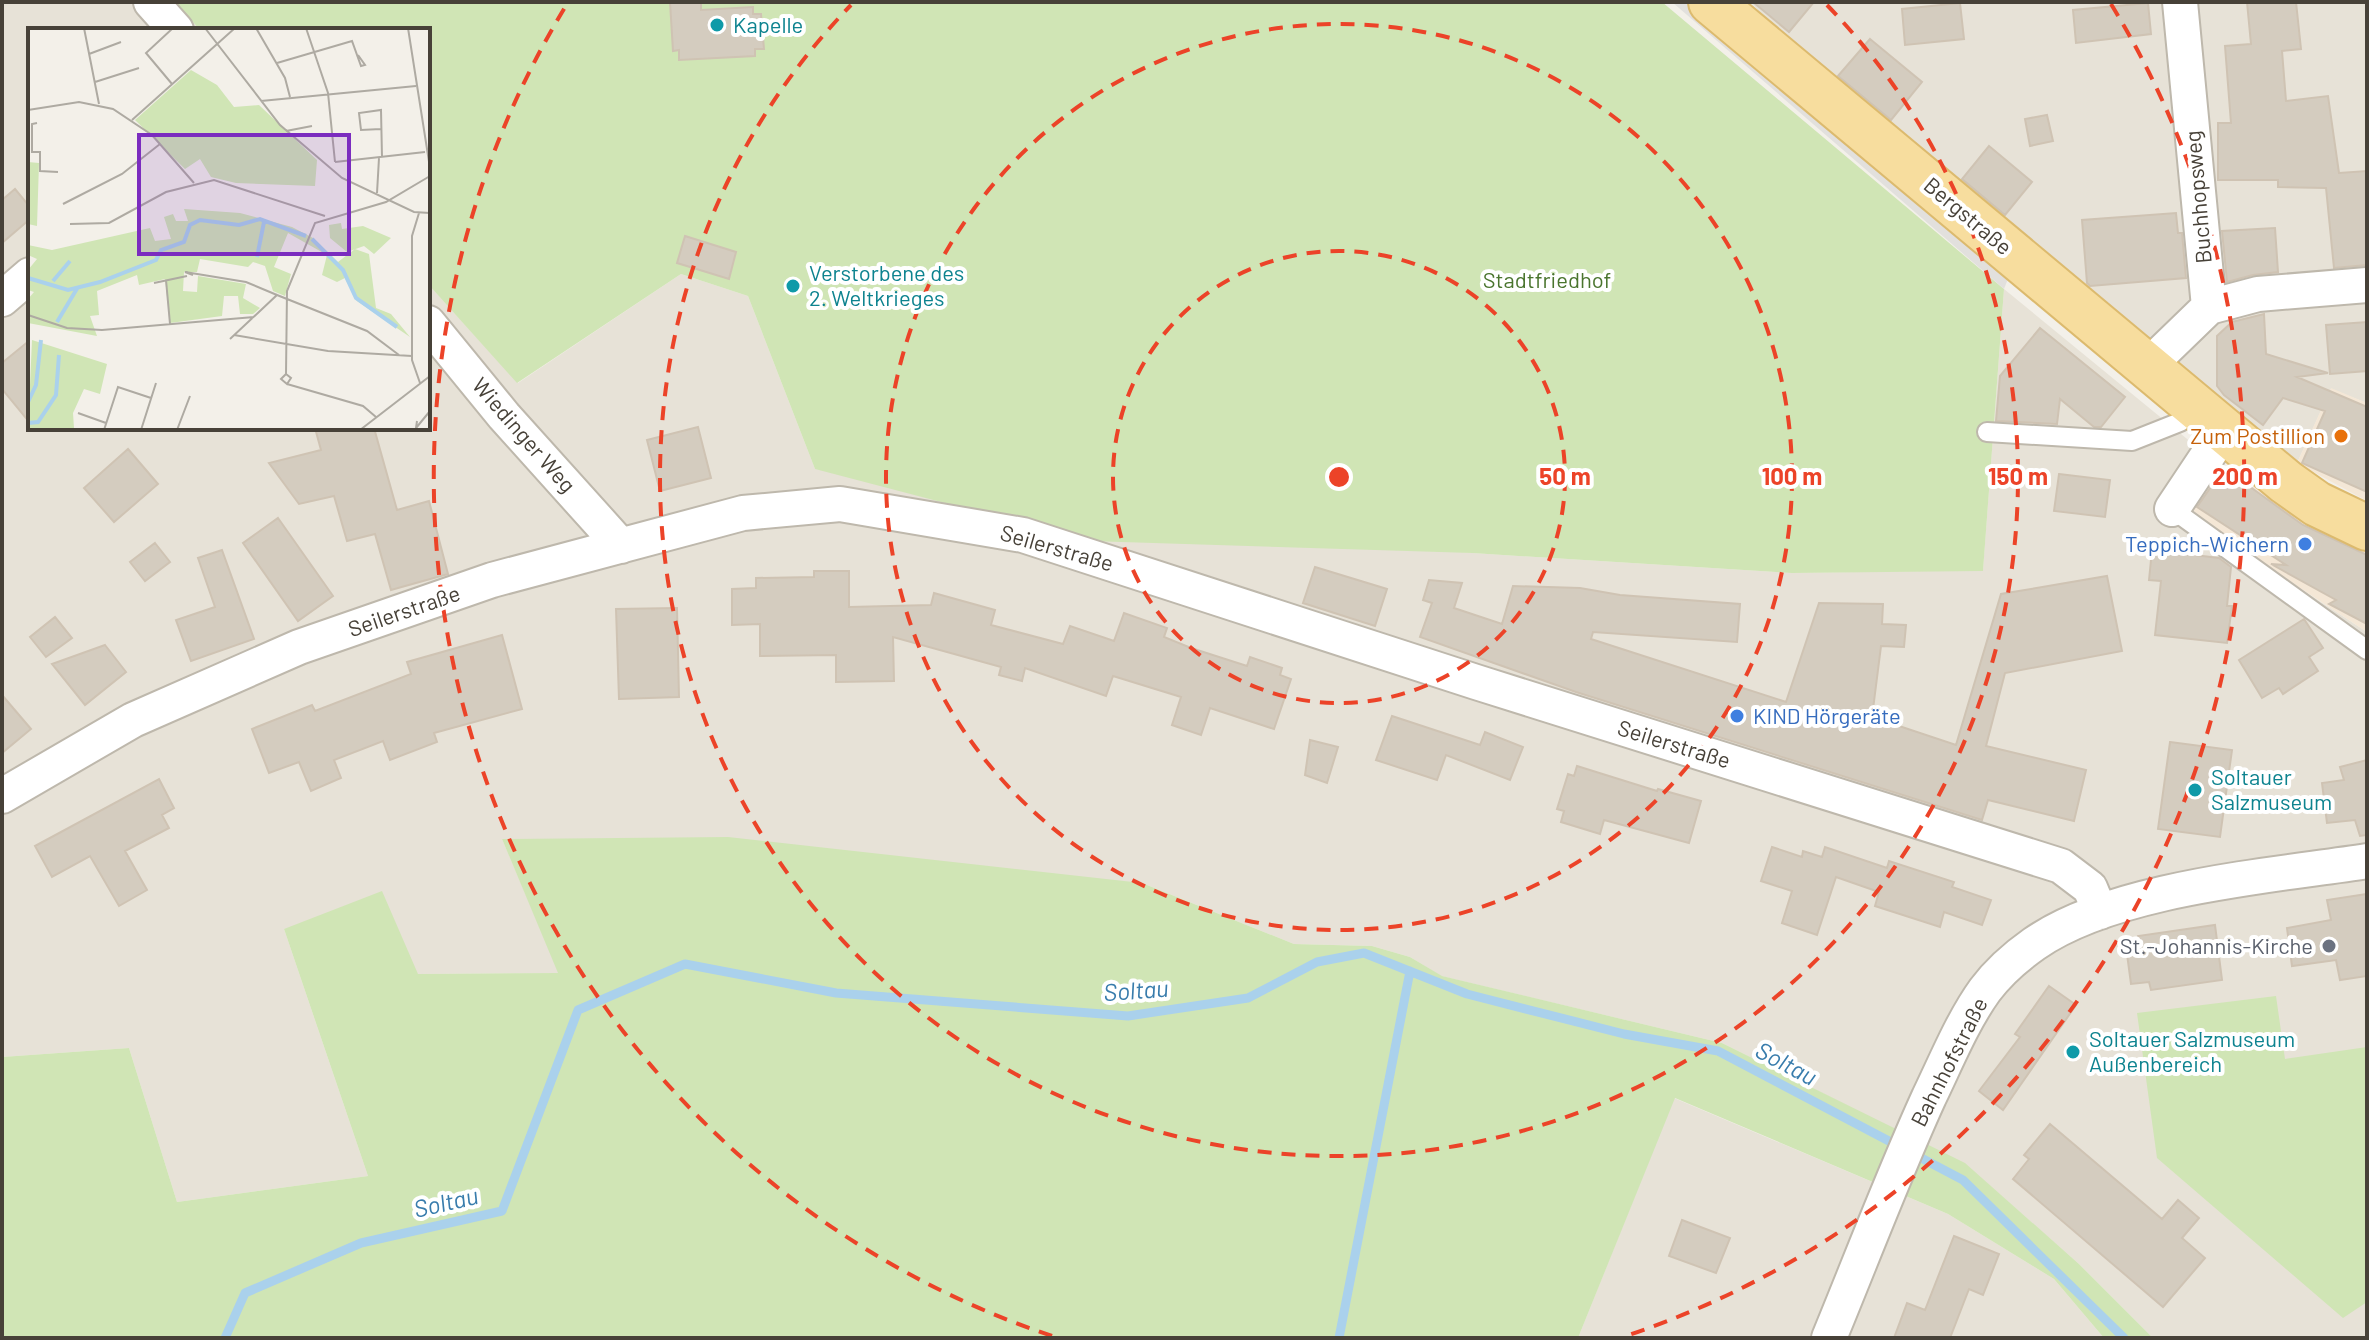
<svg xmlns="http://www.w3.org/2000/svg" width="2369" height="1340" font-family="Barlow,sans-serif">
<style>
.residential{fill:#e7e2d7}
.commercial{fill:#f4e7d6}
.green{fill:#d0e5b5}
.parking{fill:#e2e0dd}
.lines{fill:none;stroke-linecap:round;stroke-linejoin:round}
.stream{stroke:#aad1ec;stroke-width:9}
.building{fill:#d4ccbf;stroke:#cfc3b3;stroke-width:2}
.lane-casing{stroke:#beb8ac;stroke-width:22}
.street-casing{stroke:#beb8ac;stroke-width:38}
.primary-casing{stroke:#dcba6e;stroke-width:48}
.lane{stroke:#fff;stroke-width:18}
.street{stroke:#fff;stroke-width:34}
.primary{stroke:#f7dd9e;stroke-width:44}
.ring{fill:none;stroke:#ec4328;stroke-width:4;stroke-dasharray:14 10}
.culture-dot{fill:#0f9aa8;stroke:#fff;stroke-width:3}
.food-dot{fill:#e8710a;stroke:#fff;stroke-width:3}
.shop-dot{fill:#3f7fe0;stroke:#fff;stroke-width:3}
.worship-dot{fill:#6b7280;stroke:#fff;stroke-width:3}
.labels{text-anchor:middle;stroke-width:8;stroke-linejoin:round;paint-order:stroke}
.culture-label{font-size:22px;fill:#0d838f;stroke:#fff;text-anchor:start}
.street-label{font-size:22px;fill:#474138;stroke:#fff}
.park-label{font-size:22px;fill:#4a752e;stroke:#fff}
.food-label{font-size:22px;fill:#c56008;stroke:#fff;text-anchor:end}
.shop-label{font-size:22px;fill:#366cbe;stroke:#fff;text-anchor:end}
.worship-label{font-size:22px;fill:#5b616d;stroke:#fff;text-anchor:end}
.water-label{font-size:24px;font-style:italic;fill:#387cac;stroke:#fff}
.inset-river{fill:none;stroke:#aad1ec;stroke-width:4}
.inset-road{fill:none;stroke:#aeaaa2;stroke-width:2}
.view{fill:#7b2cbf;fill-opacity:0.15;stroke:#7b2cbf;stroke-width:4}
.inset-edge{fill:none;stroke:#474138;stroke-width:4}
.centre{fill:#ec4328;stroke:#fff;stroke-width:4}
.ring-label{font-size:24px;text-anchor:middle;font-weight:bold;fill:#ec4328;stroke:#fff;stroke-width:8;stroke-linejoin:round;paint-order:stroke}
</style>
<rect width="100%" height="100%" fill="#f3f0e9"/>
<path class="residential" d="M2,2H175L200,30H30V428H428V284L518,383L681,274L748,296L815,469L1472,553L1792,573L1983,570L2004,289L2214,461L2181,511L2367,632V1336L2153,1338L2079,1264L1965,1164L1722,1043L1441,976L1410,957L1372,946L1294,944L1142,883L502,839L559,973L418,974L284,929L368,1176L177,1202L129,1048L2,1057Z
M1750,2H2367V403L2331,389L2297,463L1807,57Z
M1674,1098L1948,1214L2054,1279L2104,1338H1578Z"/>
<path class="commercial" d="M2331,388L2367,403V501L2297,463Z
M2214,461L2308,518L2367,549V632L2181,510Z"/>
<path class="green" d="M175,2H1662L2004,289L1983,571L1792,573L1472,553L1090,541L815,469L748,296L681,274L517,383L428,284V30H200Z
M728,837L1142,883L1294,944L1372,946L1410,957L1442,976L1722,1043L1965,1163L2079,1264L2153,1338H2104L2054,1279L1948,1214L1675,1098L1578,1338H2V1057L129,1048L177,1202L368,1176L284,929L382,891L418,974L558,973L502,839Z
M2276,996L2285,1059L2367,1047V1302L2343,1318L2157,1158L2137,1013Z"/>
<path class="parking" d="M1672,2H1695L2011,271L2004,289Z"/>
<g class="lines">
<path class="stream" d="M225,1338L245,1293L361,1243L502,1211L578,1010L685,964L836,993L1128,1016L1248,998L1317,962L1364,953L1467,994L1624,1034L1718,1051L1963,1180L2124,1338
M1339,1338L1410,971"/>
</g>
<path class="building" d="M670,2H701V10L753,7V14H761L764,49H755V56L679,60V50L673,51Z
M1753,2H1814L1789,32Z
M2247,2H2296L2301,49L2282,51L2286,101L2328,96L2339,173L2367,171V265L2334,268L2326,188L2278,187V180H2218V123H2231L2225,46L2251,44Z
M1960,3L1964,39L1905,45L1902,9Z
M2148,3L2151,34L2076,43L2073,10Z
M1870,39L1922,82L1891,120L1838,76Z
M2047,115L2053,141L2030,146L2025,119Z
M1989,146L2032,182L2005,215L1962,179Z
M15,189L30,207V219L2,243V200Z
M2176,213L2178,233H2182L2186,278L2090,286L2087,283L2082,220Z
M2275,228L2278,272L2253,275L2227,282L2222,231Z
M685,236L736,252L729,279L677,263Z
M2264,314L2266,354L2328,373L2297,377L2367,407V492L2302,463L2325,411L2283,398L2263,425L2224,395L2217,386V336L2232,322Z
M2367,322V371L2330,374L2326,325Z
M2040,328L2125,397L2101,427H2094L2060,399L2057,424L1996,421L2000,376Z
M30,340V423L2,389V363Z
M698,427L711,478L660,491L647,440Z
M315,428H374L397,510L429,501L448,574L391,590L375,534L347,541L334,496L299,504L269,463L321,450Z
M128,449L158,484L114,522L84,488Z
M2224,468L2303,525L2367,555V624L2329,604L2336,600L2271,564L2286,565L2197,507Z
M2059,474L2110,480L2105,517L2054,511Z
M278,518L333,596L298,621L243,543Z
M155,543L170,562L145,581L130,562Z
M222,550L254,639L191,661L176,620L215,607L198,558Z
M2152,550L2219,558L2231,567L2227,606H2232L2227,643L2155,635L2161,581L2149,580Z
M1315,567L1387,589L1375,626L1303,603Z
M814,571H849V607L931,605L934,593L995,610L991,625L1063,644L1070,626L1114,641L1124,613L1167,628L1164,637L1191,648L1247,666L1250,657L1282,668L1280,675L1291,679L1274,729L1210,708L1201,735L1172,725L1181,697L1113,676L1106,696L1025,668L1022,681L999,675L1001,667L893,637L894,681L836,682V655L760,656V624L732,625V589L756,588V578L814,577Z
M2107,576L2122,651L2005,673L1986,746L2086,770L2074,821L1988,800L1982,820L1576,692L1420,637L1432,603L1423,600L1429,580L1462,583L1454,608L1502,624L1513,586L1580,588L1620,595L1740,604L1737,642L1593,632L1591,639L1786,702L1819,603L1883,604L1882,624L1906,625L1904,647L1881,646L1872,717L1956,745L2001,594Z
M677,608L679,697L619,699L616,609Z
M55,617L72,638L46,657L30,637Z
M2304,619L2323,648L2309,657L2318,671L2283,694L2279,688L2262,698L2239,660Z
M502,635L522,709L434,733L437,742L390,760L383,741L334,760L341,778L311,791L299,762L269,773L252,729L312,705L315,711L411,674L407,662Z
M105,645L126,672L85,705L52,664Z
M2,695L31,729L2,753Z
M1392,716L1480,745L1485,732L1523,747L1510,780L1446,755L1437,780L1376,760Z
M1310,740L1338,747L1327,783L1305,775Z
M2170,742L2232,750L2220,837L2158,829Z
M2367,760V835L2360,836L2355,820L2327,823L2322,783L2344,780L2340,767Z
M1577,766L1657,791L1658,789L1701,801L1689,843L1604,820L1600,834L1561,822L1564,811L1557,809L1568,774L1574,776Z
M159,779L174,808L162,815L169,828L125,851L147,890L119,906L90,856L52,877L35,846Z
M1772,847L1802,857L1803,851L1822,857L1825,847L1887,868L1889,861L1954,882L1952,887L1991,900L1982,925L1944,912L1940,927L1875,906L1879,892L1836,877L1817,935L1782,923L1792,891L1761,881Z
M2367,894V976L2340,980L2336,960L2292,966L2287,928L2331,920L2327,900Z
M2215,925L2222,980L2151,990L2149,982L2131,984L2127,954L2140,952L2138,936Z
M2049,986L2076,1005L2003,1110L1979,1091L2020,1037L2015,1034Z
M2050,1124L2162,1219L2178,1200L2199,1218L2182,1238L2205,1258L2163,1307L2013,1179L2029,1159L2024,1155Z
M1682,1220L1730,1238L1716,1273L1669,1256Z
M1954,1236L1999,1254L1983,1295L1969,1289L1950,1338H1894L1907,1303L1925,1310Z"/>
<g class="lines">
<g class="lane-casing">
<path id="lane" d="M1987,432L2132,441L2180,422L2198,409
M2172,509L2367,650"/>
</g>
<g class="street-casing">
<path id="street" d="M151,2L176,30
M2180,2L2209,307
M2,299L30,275
M428,323L504,416L621,546
M2147,367L2209,307L2258,294L2367,285
M2172,509L2224,431
M2,796L133,720L299,647L492,580L743,513L840,504L1023,535L1476,682L2061,866L2090,888L2100,912
M1829,1338C1862,1258 1893,1176 1929,1097C1946,1062 1962,1022 1985,990C1997,974 2017,956 2034,944C2114,888 2270,876 2367,861"/>
</g>
<g class="primary-casing">
<path id="primary" d="M1711,2L2286,482L2317,504L2367,528"/>
</g>
<use href="#lane" class="lane"/>
<use href="#street" class="street"/>
<use href="#primary" class="primary"/>
</g>
<g class="ring">
<circle cx="1339" cy="477" r="226"/>
<circle cx="1339" cy="477" r="453"/>
<path d="M1827 5A679 679 0 1 1 851 5"/>
<path d="M1052 1336A906 906 0 0 1 567 4M2111 4A906 906 0 0 1 1626 1336"/>
</g>
<g class="culture-dot">
<circle cx="717" cy="25" r="8"/>
<circle cx="793" cy="286" r="8"/>
<circle cx="2195" cy="790" r="8"/>
<circle cx="2073" cy="1052" r="8"/>
</g>
<circle class="food-dot" cx="2341" cy="436" r="8"/>
<g class="shop-dot">
<circle cx="2305" cy="544" r="8"/>
<circle cx="1737" cy="716" r="8"/>
</g>
<circle class="worship-dot" cx="2329" cy="946" r="8"/>
<g class="labels">
<g class="culture-label">
<text x="733" y="33">Kapelle</text>
<text x="809" y="281">Verstorbene des<tspan x="809" dy="25">2. Weltkrieges</tspan></text>
<text x="2211" y="785">Soltauer<tspan x="2211" dy="25">Salzmuseum</tspan></text>
<text x="2089" y="1047">Soltauer Salzmuseum<tspan x="2089" dy="25">Außenbereich</tspan></text>
</g>
<g class="street-label">
<text transform="translate(2198 197) rotate(-95)" y="8">Buchhopsweg</text>
<text transform="translate(1968 216) rotate(40)" y="8">Bergstraße</text>
<text transform="translate(524 435) rotate(49)" y="8">Wiedinger Weg</text>
<text transform="translate(1057 548) rotate(16)" y="8">Seilerstraße</text>
<text transform="translate(404 611) rotate(-19)" y="8">Seilerstraße</text>
<text transform="translate(1674 744) rotate(17)" y="8">Seilerstraße</text>
<text transform="translate(1949 1062) rotate(-63)" y="8">Bahnhofstraße</text>
</g>
<g class="park-label">
<text x="1547" y="288">Stadtfriedhof</text>
</g>
<g class="food-label">
<text x="2325" y="444">Zum Postillion</text>
</g>
<g class="shop-label">
<text x="2289" y="552">Teppich-Wichern</text>
<text x="1753" y="724" text-anchor="start">KIND Hörgeräte</text>
</g>
<g class="worship-label">
<text x="2313" y="954">St.-Johannis-Kirche</text>
</g>
<g class="water-label">
<text transform="translate(1136 991) rotate(-4)" y="8">Soltau</text>
<text transform="translate(1786 1064) rotate(28)" y="8">Soltau</text>
<text transform="translate(446 1203) rotate(-13)" y="8">Soltau</text>
</g>
</g>
<g transform="translate(28 28)">
<rect width="402" height="402" fill="#f3f0e9"/>
<path d="M163,42L189,57L206,79L231,77L289,132L287,158L208,155L183,149L172,131L157,141L107,92ZM0,134L11,135L9,198L0,196ZM156,181L212,185L264,199L285,210L310,234L327,221L341,226L348,280L363,286L382,309L329,273L317,250L309,254L294,247L299,227L260,205L246,239L263,246L257,268L245,263L237,238L225,234L220,239L172,231L169,244H156L155,263L169,264L170,248L218,256L215,270L232,280L225,286H212L210,268H196L194,288L142,295L137,251L111,257L109,247L69,263L71,287L62,288L69,308L0,295V271L6,264L0,262V242L9,231L0,227V217L24,222L122,200L127,213L143,211L136,189L145,186L148,193H160ZM313,195L314,201L335,198L363,210L346,226L336,218L319,224L302,210L301,197ZM4,312L79,336L72,366L56,361L45,385L46,400L0,402Z" fill="#d0e5b5"/>
<path class="inset-river" d="M284,211L315,242L328,270L369,299M229,229L236,194M0,250L40,262L72,254L128,232L133,222L156,214L162,197L172,192L211,197L232,191L278,208M25,253L42,233M29,294L50,259M0,374L8,357L13,312M0,395L10,394L28,367L31,327"/>
<path class="inset-road" d="M56,0L71,76M177,0L252,97L314,150L386,184L402,185M228,0L257,50L262,69M278,0L300,65L307,134M380,0L402,140M61,26L93,14M249,35L324,13L333,38L337,37L330,27M67,54L111,40M144,56L118,25L145,0M233,73L388,58M0,82L51,74L85,81L124,107L166,155M104,92L207,0M9,95L4,96V124H12V143L30,144M353,101L333,102L331,85L353,82L354,129M258,103L284,98M307,134L397,124M349,165L351,130M35,176L94,146L132,116M391,185L384,208V332L392,355M42,196L81,195L138,164L186,152L297,188M165,247L157,244L218,254L249,267M138,252L142,296M126,255L159,248M0,287L39,300L74,302L226,289M206,307L300,323L384,328M202,311L249,267L339,303L371,327M258,346L263,350L259,356L253,351L258,346L259,263L287,195L358,174L402,148M259,356L335,378L348,389M50,385L78,395M389,393L388,400L402,383M76,402L90,359L123,370M113,402L128,355M149,402L162,368M332,402L402,348"/>
<path class="view" d="M111,107H321V226H111Z"/>
<rect width="402" height="402" class="inset-edge"/>
</g>
<circle cx="1339" cy="477" r="12" class="centre"/>
<g class="ring-label">
<text x="1565" y="485">50 m</text>
<text x="1792" y="485">100 m</text>
<text x="2018" y="485">150 m</text>
<text x="2245" y="485">200 m</text>
</g>
<rect width="2369" height="1340" fill="none" stroke="#474138" stroke-width="8"/>
</svg>
